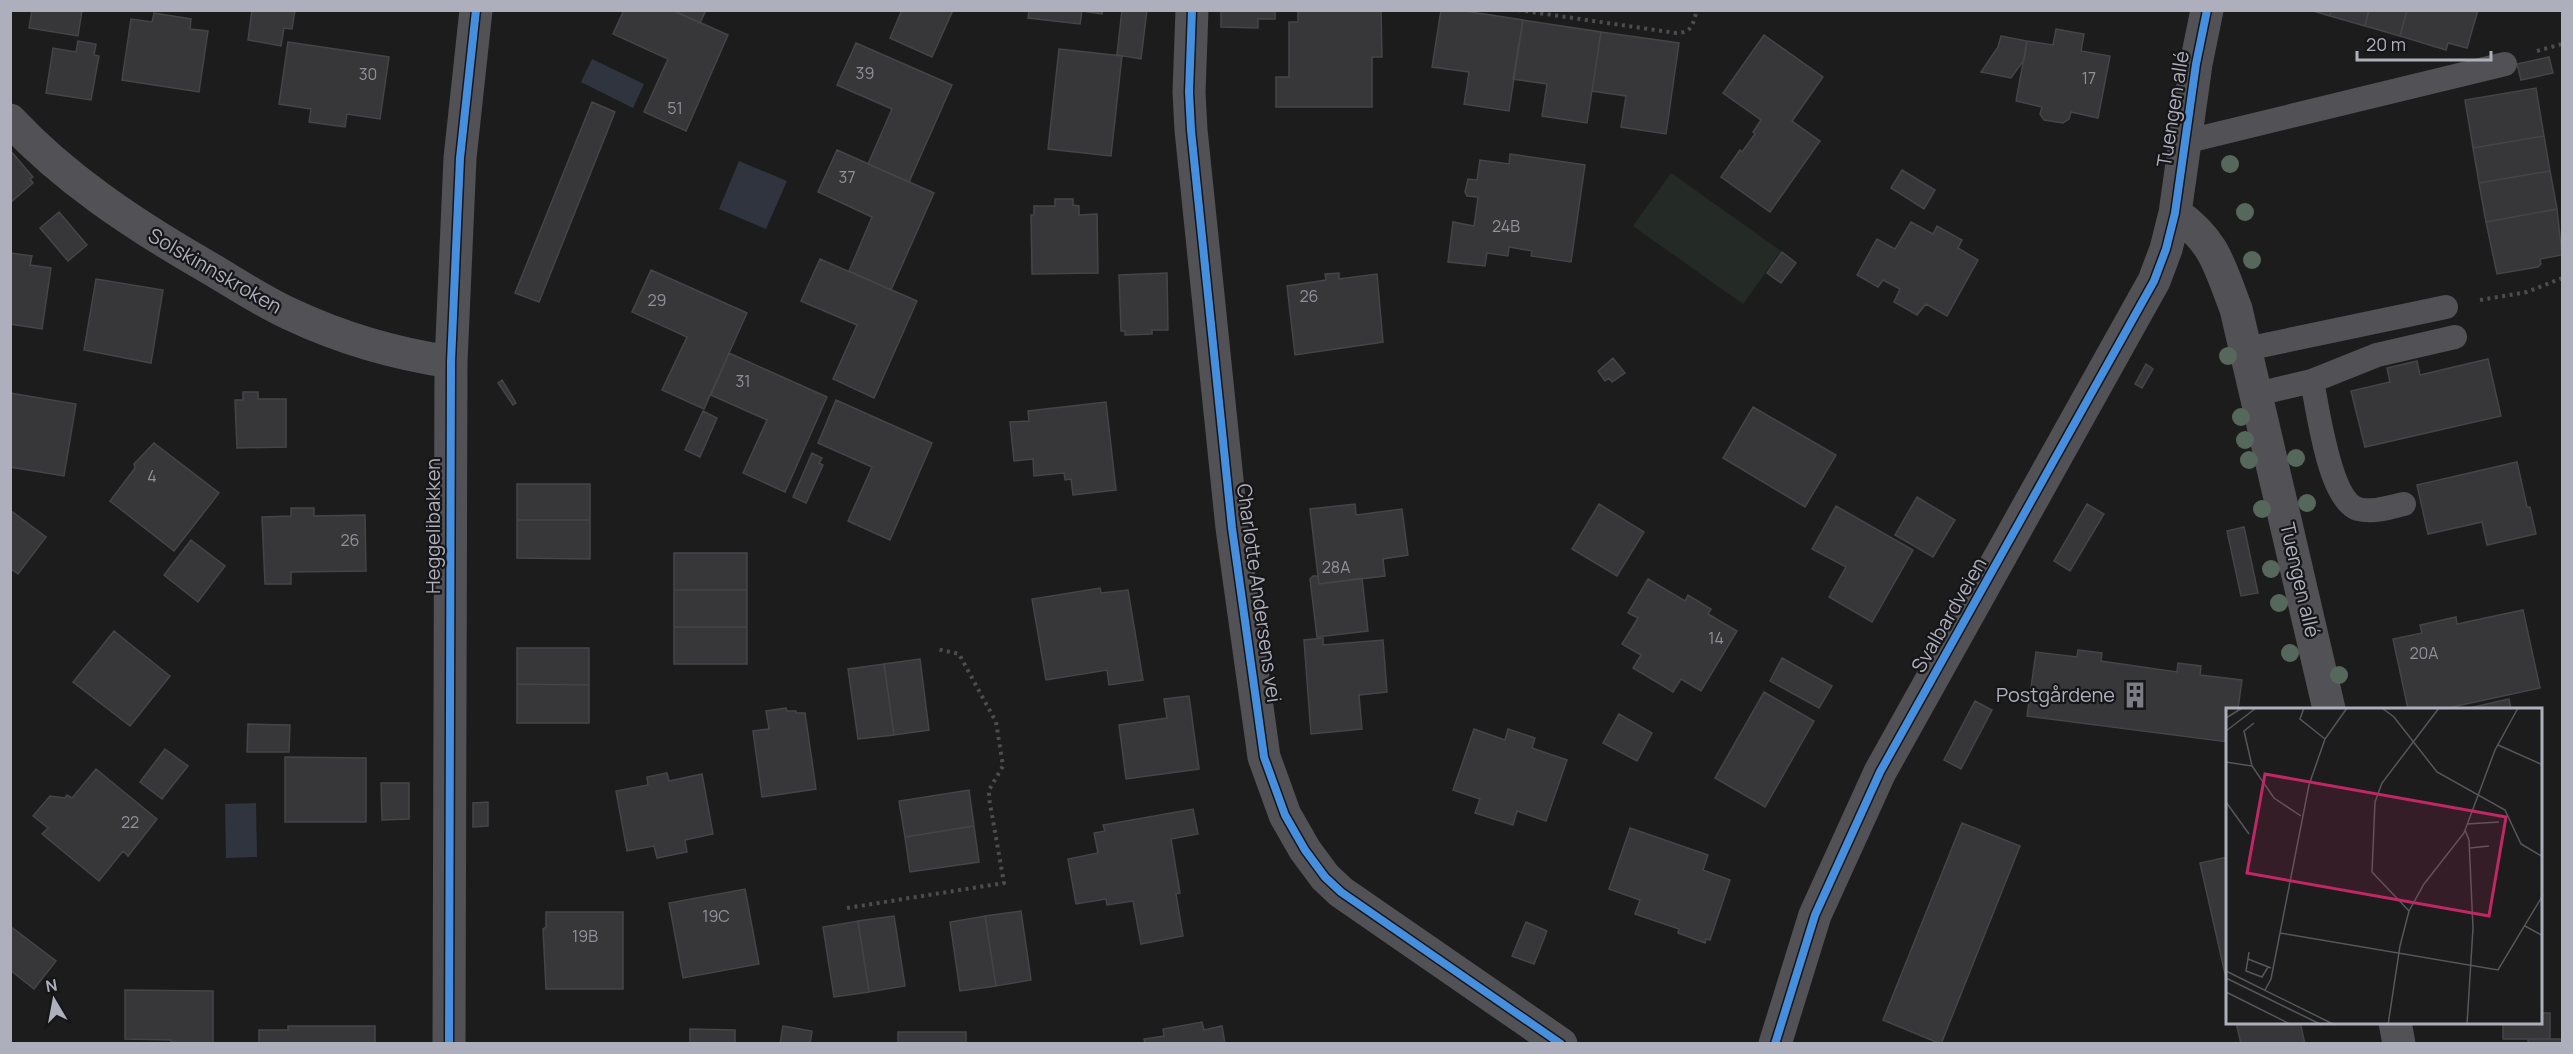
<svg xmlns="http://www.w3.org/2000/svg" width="2573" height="1054" font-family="Manrope,sans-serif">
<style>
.green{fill:#242b26}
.water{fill:#2f343e}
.building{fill:#373638;stroke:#454548;stroke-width:1.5}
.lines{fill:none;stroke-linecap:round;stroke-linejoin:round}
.path{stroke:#4d4d51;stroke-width:4;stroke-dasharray:3 4.5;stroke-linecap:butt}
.service{stroke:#525256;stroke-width:24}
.minor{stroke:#525256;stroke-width:33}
.cycleway-casing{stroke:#161618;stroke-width:11}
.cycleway{stroke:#468fdf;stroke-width:8}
.tree{fill:#56685b}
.labels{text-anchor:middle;stroke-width:4.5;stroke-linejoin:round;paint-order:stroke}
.number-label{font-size:16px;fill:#90919b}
.street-label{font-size:20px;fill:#aeafbc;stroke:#161618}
.poi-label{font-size:20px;fill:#aeafbc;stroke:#161618;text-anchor:end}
.inset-road{fill:none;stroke:#56575c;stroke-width:1.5}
.view{fill:#c02765;fill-opacity:0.15;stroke:#c02765;stroke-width:3}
.inset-edge{fill:none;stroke:#aeafbc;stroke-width:3}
</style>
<rect width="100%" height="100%" fill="#1c1c1c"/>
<path class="green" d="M1671,173L1781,251L1743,304L1633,226Z"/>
<path class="water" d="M592,59L644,84L633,108L581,82Z
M739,161L787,181L766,229L719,209Z
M256,803L257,857L226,858L225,804Z"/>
<path class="building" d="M32,10H82L78,36L29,28Z
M252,10H295L292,29L284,28L281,46L248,40Z
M624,10H672L728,35L686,131L644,112L668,59L613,34Z
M672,10H706L700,23Z
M902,10H953L932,57L890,38Z
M1029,10H1103L1102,14L1082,11L1080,24L1028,18Z
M1122,10H1147L1141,59L1117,55Z
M1221,10H1275V19H1258V28L1221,27Z
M1298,10H1381L1382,57H1372V107H1276V77H1289V22H1298Z
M1441,10H1458L1523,20L1509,111L1464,104L1469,72L1432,67Z
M2310,10H2331L2330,16Z
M2331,10H2369L2365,26L2330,16Z
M2369,10H2407L2400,36L2365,26Z
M2407,10H2478L2467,48L2448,43L2446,50L2400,36Z
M154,13L191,19L190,29L208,31L199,92L122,80L131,19L152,22Z
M1523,20L1601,32L1587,123L1542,116L1547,84L1513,79Z
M2056,29L2084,34L2081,51L2110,56L2098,118L2071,112L2069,119L2063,123L2044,120L2040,114L2042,107L2016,101L2027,41L2053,45Z
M1601,32L1679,43L1666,134L1621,127L1626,96L1592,91Z
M1764,35L1823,77L1792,121L1820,141L1770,212L1721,177L1740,150L1742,152L1755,134L1753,132L1761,120L1723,93Z
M2001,36L2027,41L2024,60L2011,78L1981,72L1998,47Z
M78,41L96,44L94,55L99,56L91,100L46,93L53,48L76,52Z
M288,42L389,57L380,119L347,114L345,127L309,122L311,109L279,104Z
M856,43L952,85L909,182L868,164L892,109L837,85Z
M1059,49L1122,56L1111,156L1048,149Z
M2549,57L2553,73L2521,80L2517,64Z
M2536,88L2544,136L2473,148L2465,100Z
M592,102L615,112L539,302L515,293Z
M2544,136L2550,171L2479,183L2473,148Z
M10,150L33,177L30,179L33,183L10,203Z
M837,150L934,193L891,290L849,271L872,217L818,192Z
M1510,154L1585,165L1571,262L1531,256L1532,251L1509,247L1508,256L1487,253L1485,266L1448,262L1453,222L1474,226L1478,197L1467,196L1465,192L1468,179L1477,180L1480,160L1509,164Z
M1902,170L1935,190L1924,209L1891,188Z
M2550,171L2557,209L2486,222L2479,183Z
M1055,199H1073V205L1079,206V215L1097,214L1098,273L1032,274L1031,215H1034V206H1055Z
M2557,209L2562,255L2540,259L2541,264L2538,267L2497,274L2486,222Z
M59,212L87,245L68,261L40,228Z
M1911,222L1933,234L1937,226L1962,240L1958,248L1978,260L1947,316L1926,304L1917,315L1894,302L1900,289L1883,280L1878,287L1857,275L1877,239L1895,249Z
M1782,252L1796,263L1781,283L1767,273Z
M10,253L32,256L30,265L51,268L42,329L10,324Z
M820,259L917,301L874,398L833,379L857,325L801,301Z
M651,270L747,313L704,409L662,390L687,337L632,312Z
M1167,273L1168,330H1152V334L1125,335V331H1121L1119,275Z
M1339,273V279L1377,274L1383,342L1295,355L1287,286L1326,280L1325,274Z
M96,279L163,290L151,363L84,350Z
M729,353L827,397L785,492L743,473L767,420L711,395Z
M1613,358L1625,373L1612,382L1609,378L1605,381L1598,371Z
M2488,359L2501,416L2365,447L2351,391L2390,382L2387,368L2417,361L2420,375Z
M2146,364L2153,369L2142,388L2135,384Z
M502,380L516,403L513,405L498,383Z
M243,392H258V399H286V447L237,448L235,400H243Z
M10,393L76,404L64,476L10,467Z
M836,400L932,443L890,540L848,521L872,467L818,443Z
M1106,402L1116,490L1073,495L1071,479L1065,480L1064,473L1034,476L1033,459L1014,461L1010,422L1029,421L1028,411Z
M1753,407L1836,455L1805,507L1723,458Z
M703,411L717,418L700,457L685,450Z
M154,443L219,493L174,551L110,501L135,468L134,464Z
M812,453L822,458L819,463L823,465L806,503L793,497Z
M2517,462L2527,507H2530L2536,534L2487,545L2482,522L2428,534L2417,485Z
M517,484H590V520H517Z
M1917,497L1955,520L1933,557L1895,535Z
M1355,504L1356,515L1402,509L1408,555L1383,559L1385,576L1319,584L1310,509Z
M1599,504L1644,532L1617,576L1572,549Z
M2087,504L2104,514L2070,571L2054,561Z
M1836,506L1913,550L1872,622L1829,597L1846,567L1812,549Z
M291,508H314V516L365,515L366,571L291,572V584H265L262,517L291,516Z
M10,510L46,537L18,574L10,568Z
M517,520H590V559L517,558Z
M2244,527L2258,593L2241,596L2227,531Z
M191,540L225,566L198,602L164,575Z
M674,553H747V590H674Z
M1313,576H1318L1319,584L1362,578L1368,631L1317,637L1310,579Z
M1648,579L1685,601L1688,595L1711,609L1708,614L1737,631L1701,691L1681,679L1673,692L1633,668L1641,655L1622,644L1638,618L1628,613Z
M1100,588L1101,593L1128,590L1143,680L1109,685L1107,670L1046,680L1032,599Z
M674,590H747V627H674Z
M2523,610L2540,688L2443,709H2408L2393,639L2422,633L2420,625L2456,617L2457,624Z
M674,627H747V664H674Z
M114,631L170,676L130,726L73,682Z
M1323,638V645L1383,640L1387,692L1359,695L1362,729L1311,734L1304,640Z
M517,648H589V685L517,684Z
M2078,650L2102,653L2101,661L2177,672L2178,663L2201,666L2200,675L2242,680L2238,709H2228V742L2027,716L2036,652L2077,657Z
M1782,658L1832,686L1819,708L1770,681Z
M920,659L929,730L894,735L884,664Z
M884,664L894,735L858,739L848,669Z
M517,684L589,685V723H517Z
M1764,692L1814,721L1765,807L1715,778Z
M1189,696L1199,769L1126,779L1119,725L1167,718L1164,699Z
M2509,699L2511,709H2465Z
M1975,701L1992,710L1961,769L1944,760Z
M786,708L787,711H796V713H805L816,789L762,797L753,731L769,729L766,711Z
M1619,714L1652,733L1637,761L1603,743Z
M248,724L290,725L289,752H247Z
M1474,729L1505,740L1508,729L1535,738L1532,748L1567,760L1546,821L1517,811L1513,825L1475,813L1480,799L1453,790Z
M165,749L188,766L162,799L140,782Z
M285,757L366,758V822H285Z
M96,769L157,819L128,856L123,851L99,881L42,834L48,828L33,816L50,796L65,798L67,795L72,798Z
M667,773L669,781L702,774L713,834L685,840L687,852L657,858L654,846L627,851L616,791L648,785L647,777Z
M381,783H409V819L382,820Z
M969,790L974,826L905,837L899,801Z
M488,802V826L473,827V803Z
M1193,809L1198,834L1171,839L1180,893L1176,894L1183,936L1141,944L1133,901L1107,905L1106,899L1076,904L1068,859L1098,853L1094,833L1105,831L1103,825Z
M1962,823L2020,846L1941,1044L1883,1020Z
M974,826L979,862L910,872L905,837Z
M1630,828L1708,855L1703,870L1730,880L1710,940L1706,939L1705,943L1678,933L1679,929L1635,914L1640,900L1609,889Z
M2228,857V987L2200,863Z
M745,889L759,964L683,978L669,903Z
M1021,911L1031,980L996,986L985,916Z
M546,912H623V989H546L543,929L546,927Z
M894,916L905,986L869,992L858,921Z
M985,916L996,986L960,991L950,922Z
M858,921L869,992L834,997L823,927Z
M1526,922L1547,931L1534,964L1512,956Z
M10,926L56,961L34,989L10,970Z
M125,990L213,991V1044H171V1040L125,1039Z
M2542,1013H2550V1039H2503V1022H2542Z
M1202,1022L1204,1030L1222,1026L1225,1044H1142L1145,1043L1144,1039L1164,1036L1163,1029Z
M2236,1022H2300L2305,1044H2241Z
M288,1026H375V1044H259V1030H288Z
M783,1026L812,1031L810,1044H780Z
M690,1029L735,1030V1044H690Z
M898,1032H966V1044H898Z
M2528,1039H2562V1044H2528Z"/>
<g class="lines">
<path class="path" d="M1518,10L1676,33C1692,33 1693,24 1697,10
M2537,51L2562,44
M2480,300L2527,292L2562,278
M847,908L1004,883L989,798V790L1003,766L996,722L959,654L937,649"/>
<path class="service" d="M2184,142L2505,64
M2246,349L2446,307
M2312,381C2318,409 2329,500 2358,509C2373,513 2390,507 2404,504
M2257,394L2312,381L2377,355L2455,337"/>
<path class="minor" d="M1192,10L1189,92L1191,130L1232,528L1264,757L1285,815L1305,850L1325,877L1341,892L1561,1044
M10,120C64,178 132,223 199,262C229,279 259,300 290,314C341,338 396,354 451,362
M2175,213C2215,241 2219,265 2236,309L2329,709
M2395,1022L2399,1044
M449,1044L451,362L460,158L476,10
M1775,1044L1815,915L1880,772L2154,281L2166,249L2175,213L2196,64L2207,10"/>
<g class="cycleway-casing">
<path id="cycleway" d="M1192,10L1189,92L1191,130L1232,528L1264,757L1285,815L1305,850L1325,877L1341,892L1561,1044
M449,1044L451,362L460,158L476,10
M1775,1044L1815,915L1880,772L2154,281L2166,249L2175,213L2196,64L2207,10"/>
</g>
<use href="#cycleway" class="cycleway"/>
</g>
<g class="tree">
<circle cx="2230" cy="164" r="9"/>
<circle cx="2245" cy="212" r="9"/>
<circle cx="2252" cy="260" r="9"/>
<circle cx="2228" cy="356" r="9"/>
<circle cx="2241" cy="417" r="9"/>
<circle cx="2245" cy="440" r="9"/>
<circle cx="2296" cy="458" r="9"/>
<circle cx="2249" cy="460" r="9"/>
<circle cx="2307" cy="503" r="9"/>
<circle cx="2262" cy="509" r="9"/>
<circle cx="2271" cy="569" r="9"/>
<circle cx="2279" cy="603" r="9"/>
<circle cx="2290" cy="653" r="9"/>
<circle cx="2339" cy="675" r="9"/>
</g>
<defs>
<g id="building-bare" transform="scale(2.07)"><path d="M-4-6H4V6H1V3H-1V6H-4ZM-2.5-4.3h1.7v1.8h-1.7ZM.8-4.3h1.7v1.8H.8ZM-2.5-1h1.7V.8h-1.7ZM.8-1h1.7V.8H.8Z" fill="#7b7c84" stroke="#161618" stroke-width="2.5" paint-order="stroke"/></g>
</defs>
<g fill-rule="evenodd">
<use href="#building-bare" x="2135" y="695"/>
</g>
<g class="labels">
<g class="number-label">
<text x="865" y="79">39</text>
<text x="368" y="80">30</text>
<text x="2089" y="84">17</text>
<text x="675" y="114">51</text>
<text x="847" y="183">37</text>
<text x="1506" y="232">24B</text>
<text x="1309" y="302">26</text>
<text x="657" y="306">29</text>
<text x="743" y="387">31</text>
<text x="152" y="482">4</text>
<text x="350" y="546">26</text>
<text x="1336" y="573">28A</text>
<text x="1716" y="644">14</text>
<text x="2424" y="659">20A</text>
<text x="130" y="828">22</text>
<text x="716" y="922">19C</text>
<text x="585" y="942">19B</text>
</g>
<g class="street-label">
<text transform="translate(2173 109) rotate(-81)" y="7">Tuengen allé</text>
<text transform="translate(215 271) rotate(30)" y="7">Solskinnskroken</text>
<text transform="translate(433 526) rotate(-90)" y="7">Heggelibakken</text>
<text transform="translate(2300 580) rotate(77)" y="7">Tuengen allé</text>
<text transform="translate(1259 593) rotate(82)" y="7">Charlotte Andersens vei</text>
<text transform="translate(1949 615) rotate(-60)" y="7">Svalbardveien</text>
</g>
<g class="poi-label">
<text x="2115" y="702">Postgårdene</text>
</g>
</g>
<g transform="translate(2226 708)">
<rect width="316" height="316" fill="#1c1c1c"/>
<path class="inset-road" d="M78,0L74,11L99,31M156,0L168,9L211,64L279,102L295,136L317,149M0,10L16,0M28,15L18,23L26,58L48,90L75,108M0,23L30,0M272,37L317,57M0,54L26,58M0,94L23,126M241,116L273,114M239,122L243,132L247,220L241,317M244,140L263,138M183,203L146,164L149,94L156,75L213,0M299,218L317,228M54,225L272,262L317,187M23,244L20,263L36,269L42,259M22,251L45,260M0,263L109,317M0,270L96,317M39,282L45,271L83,77L99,31L121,0M0,284L66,317M162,317L174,238L183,203L198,176L238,125L269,42L292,0"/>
<path class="view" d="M39,66L280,109L263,208L21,165Z"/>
<rect width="316" height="316" class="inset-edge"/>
</g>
<rect width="2573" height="1054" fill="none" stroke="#aeafbc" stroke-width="24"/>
<g transform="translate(54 1000) rotate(350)" stroke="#161618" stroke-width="4.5" paint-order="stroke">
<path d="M0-4.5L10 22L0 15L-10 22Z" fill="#aeafbc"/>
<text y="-9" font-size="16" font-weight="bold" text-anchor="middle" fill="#aeafbc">N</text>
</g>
<path d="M2357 51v9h134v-9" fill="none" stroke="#aeafbc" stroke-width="3"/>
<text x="2366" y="51" font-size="18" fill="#aeafbc" stroke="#161618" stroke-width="4.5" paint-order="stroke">20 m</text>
</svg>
